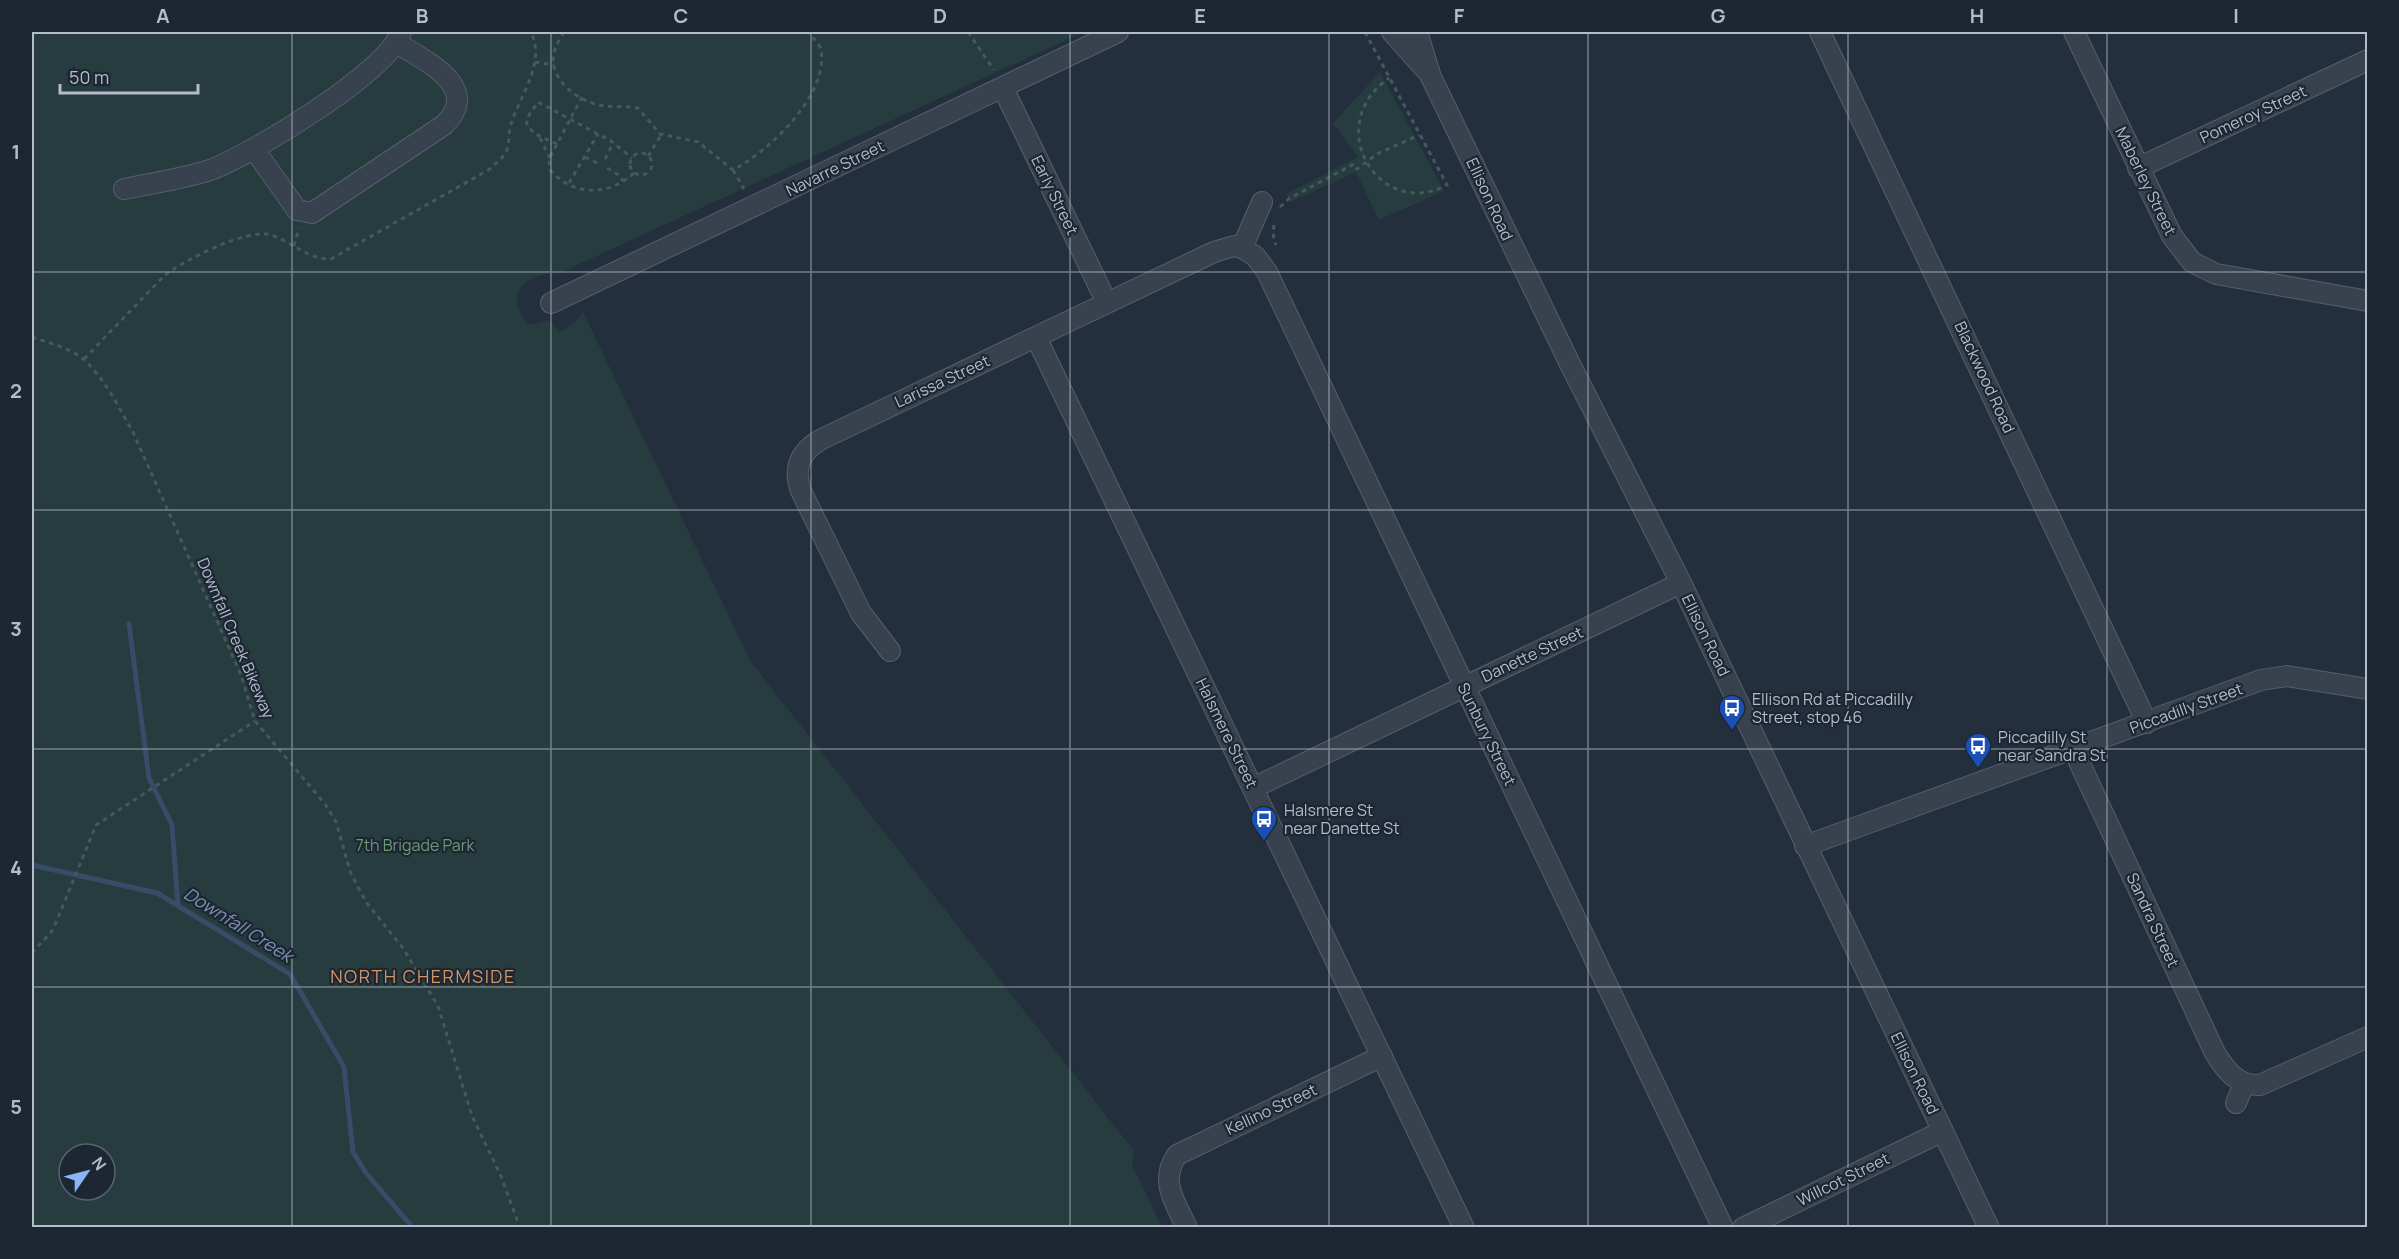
<svg xmlns="http://www.w3.org/2000/svg" width="2399" height="1259" font-family="Manrope,sans-serif">
<style>
.green{fill:#263c3f;fill-rule:evenodd}
.lines{fill:none;stroke-linecap:round;stroke-linejoin:round}
.stream{stroke:#394c67;stroke-width:5}
.minor-casing{stroke:#565f6c;stroke-width:22}
.path{stroke:#44595c;stroke-width:3;stroke-dasharray:4.5 4.5;stroke-linecap:butt}
.minor{stroke:#38414e;stroke-width:20}
.grid{fill:none;stroke:#b4bcc9;stroke-width:1.5;stroke-opacity:0.55}
.labels{text-anchor:middle;stroke-width:4.5;stroke-linejoin:round;paint-order:stroke}
.street-label{font-size:16px;fill:#b4bcc9;stroke:#1d2633}
.poi-label{font-size:16px;fill:#b4bcc9;stroke:#1d2633;text-anchor:start}
.park-label{font-size:16px;fill:#6b9a76;stroke:#1d2633}
.water-label{font-size:18px;font-style:italic;fill:#7c92b1;stroke:#1d2633}
.neighbourhood-label{font-size:18px;letter-spacing:1.5px;fill:#d59563;stroke:#1d2633}
.neatline{fill:none;stroke:#b4bcc9;stroke-width:2}
.grid-label{font-size:20px;text-anchor:middle;font-weight:bold;fill:#b4bcc9}
</style>
<rect width="100%" height="100%" fill="#242f3e"/>
<path class="green" d="M32,32H1084L564,271C555,273 544,274 536,277C511,286 513,309 530,325L548,320L560,332L576,322L583,312L751,662L1134,1151L1132,1165L1162,1227H32ZM69,1154H105V1190H69Z
M1380,72L1444,191L1379,220L1356,172L1290,202L1286,194L1358,157L1333,123Z"/>
<g class="lines">
<path class="stream" d="M129,624L149,778L172,825L178,906
M32,865L157,893L290,974L344,1067L353,1152L366,1173L413,1228"/>
<g class="minor-casing">
<path id="minor" d="M1392,32L1426,70
M1417,32L1431,77L1569,362L1681,583L1989,1228
M1820,32L2147,723
M2074,32L2172,236L2192,262L2216,274L2368,301
M1003,88L1107,303
M254,149L297,210L312,213L444,125C483,87 425,61 397,43
M2138,168L2368,60
M124,189C152,183 183,179 210,170C251,155 389,71 401,32
M1242,248L1255,256L1267,272L1723,1228
M551,303L1118,32
M1036,337L1464,1228
M890,651L861,613L801,491C792,466 802,449 824,438L1214,252L1234,246L1242,248L1262,202
M2073,749L2215,1053C2226,1071 2238,1086 2260,1085L2368,1037
M1253,788L1681,583
M1805,846L2261,680L2287,676L2368,689
M2236,1103L2244,1084
M1187,1228C1175,1202 1159,1181 1177,1155L1382,1056
M1743,1228L1943,1131"/>
</g>
<path class="path" d="M564,32C561,37 557,43 555,49C545,78 579,103 605,106C616,107 627,106 638,108L660,134L698,142L733,170C768,152 829,95 821,50C820,44 812,37 808,32
M968,32L994,70
M1365,32L1447,185C1381,221 1320,127 1389,78
M535,62L554,65
M582,97L549,159L550,170C574,197 609,196 634,173
M540,138L550,158
M557,144L535,134L527,125V118L538,102L611,141L632,158
M630 164a11 11 0 1 1 22 0a11 11 0 1 1-22 0Z
M648,156L661,135
M585,157L597,163
M605,159L613,143
M607,168L619,175L623,181
M733,170L744,189
M569,183L598,134
M1280,207L1290,198L1354,164L1357,169L1377,154L1419,135
M1274,225L1273,234L1276,245
M294,246L299,228
M32,337C48,343 69,347 83,359C104,377 119,408 133,432L241,675L255,721L325,804L336,822L351,874L366,902L403,948L438,1006L472,1116L501,1176L520,1228
M84,359L164,276C182,261 249,227 271,235C292,242 309,260 331,259L490,169C496,163 502,159 506,152C510,143 508,133 511,124C520,96 546,62 531,32
M32,953L53,930L96,825L255,721"/>
<use href="#minor" class="minor"/>
</g>
<path class="grid" d="M292,32V1228M551,32V1228M811,32V1228M1070,32V1228M1329,32V1228M1588,32V1228M1848,32V1228M2107,32V1228M32,272H2368M32,510H2368M32,749H2368M32,987H2368"/>
<defs>
<g id="bus-pin" transform="scale(1.35)"><path d="M0 17L-7.5 6A9.5 9.5 0 1 1 7.5 6Z" fill="#1a4fb4" stroke="#1d2633"/><path d="M-5-6H5V4H4V6H2V4H-2V6H-4V4H-5ZM-3.5-4V0h7V-4ZM-3.5 1.2v1.5H-2V1.2ZM2 1.2v1.5H3.5V1.2Z" fill="#fff"/></g>
</defs>
<g fill-rule="evenodd">
<use href="#bus-pin" x="1732" y="708"/>
<use href="#bus-pin" x="1978" y="746"/>
<use href="#bus-pin" x="1264" y="819"/>
</g>
<g class="labels">
<g class="street-label">
<text transform="translate(2253 114) rotate(-25)" y="6">Pomeroy Street</text>
<text transform="translate(835 168) rotate(-26)" y="6">Navarre Street</text>
<text transform="translate(2146 181) rotate(64)" y="6">Maberley Street</text>
<text transform="translate(1055 195) rotate(64)" y="6">Early Street</text>
<text transform="translate(1490 199) rotate(65)" y="6">Ellison Road</text>
<text transform="translate(1985 377) rotate(65)" y="6">Blackwood Road</text>
<text transform="translate(942 381) rotate(-25)" y="6">Larissa Street</text>
<text transform="translate(1706 635) rotate(64)" y="6">Ellison Road</text>
<text transform="translate(236 638) rotate(67)" y="6">Downfall Creek Bikeway</text>
<text transform="translate(1532 654) rotate(-25)" y="6">Danette Street</text>
<text transform="translate(2186 708) rotate(-20)" y="6">Piccadilly Street</text>
<text transform="translate(1227 733) rotate(64)" y="6">Halsmere Street</text>
<text transform="translate(1487 734) rotate(64)" y="6">Sunbury Street</text>
<text transform="translate(2153 920) rotate(65)" y="6">Sandra Street</text>
<text transform="translate(1915 1073) rotate(64)" y="6">Ellison Road</text>
<text transform="translate(1271 1109) rotate(-25)" y="6">Kellino Street</text>
<text transform="translate(1843 1179) rotate(-26)" y="6">Willcot Street</text>
</g>
<g class="poi-label">
<text x="1752" y="705">Ellison Rd at Piccadilly<tspan x="1752" dy="18">Street, stop 46</tspan></text>
<text x="1998" y="743">Piccadilly St<tspan x="1998" dy="18">near Sandra St</tspan></text>
<text x="1284" y="816">Halsmere St<tspan x="1284" dy="18">near Danette St</tspan></text>
</g>
<g class="park-label">
<text x="415" y="851">7th Brigade Park</text>
</g>
<g class="water-label">
<text transform="translate(238 925) rotate(32)" y="6">Downfall Creek</text>
</g>
<g class="neighbourhood-label">
<text x="423" y="983">NORTH CHERMSIDE</text>
</g>
</g>
<rect width="2399" height="1259" fill="none" stroke="#1d2633" stroke-width="66"/>
<g transform="translate(87 1172) rotate(55)"><circle r="28" fill="#1d2633" stroke="#59626f" stroke-width="1.5"/>
<path d="M0-4.5L10 22L0 15L-10 22Z" fill="#8ab4f8"/>
<text y="-9" font-size="16" font-weight="bold" text-anchor="middle" fill="#b4bcc9">N</text>
</g>
<path d="M60 84v9h138v-9" fill="none" stroke="#b4bcc9" stroke-width="3"/>
<text x="69" y="84" font-size="18" fill="#b4bcc9" stroke="#1d2633" stroke-width="4.5" paint-order="stroke">50 m</text>
<rect x="33" y="33" width="2333" height="1193" class="neatline"/>
<g class="grid-label">
<text x="163" y="23">A</text>
<text x="422" y="23">B</text>
<text x="681" y="23">C</text>
<text x="940" y="23">D</text>
<text x="1200" y="23">E</text>
<text x="1459" y="23">F</text>
<text x="1718" y="23">G</text>
<text x="1977" y="23">H</text>
<text x="2236" y="23">I</text>
<text x="16" y="159">1</text>
<text x="16" y="398">2</text>
<text x="16" y="636">3</text>
<text x="16" y="875">4</text>
<text x="16" y="1114">5</text>
</g>
</svg>
